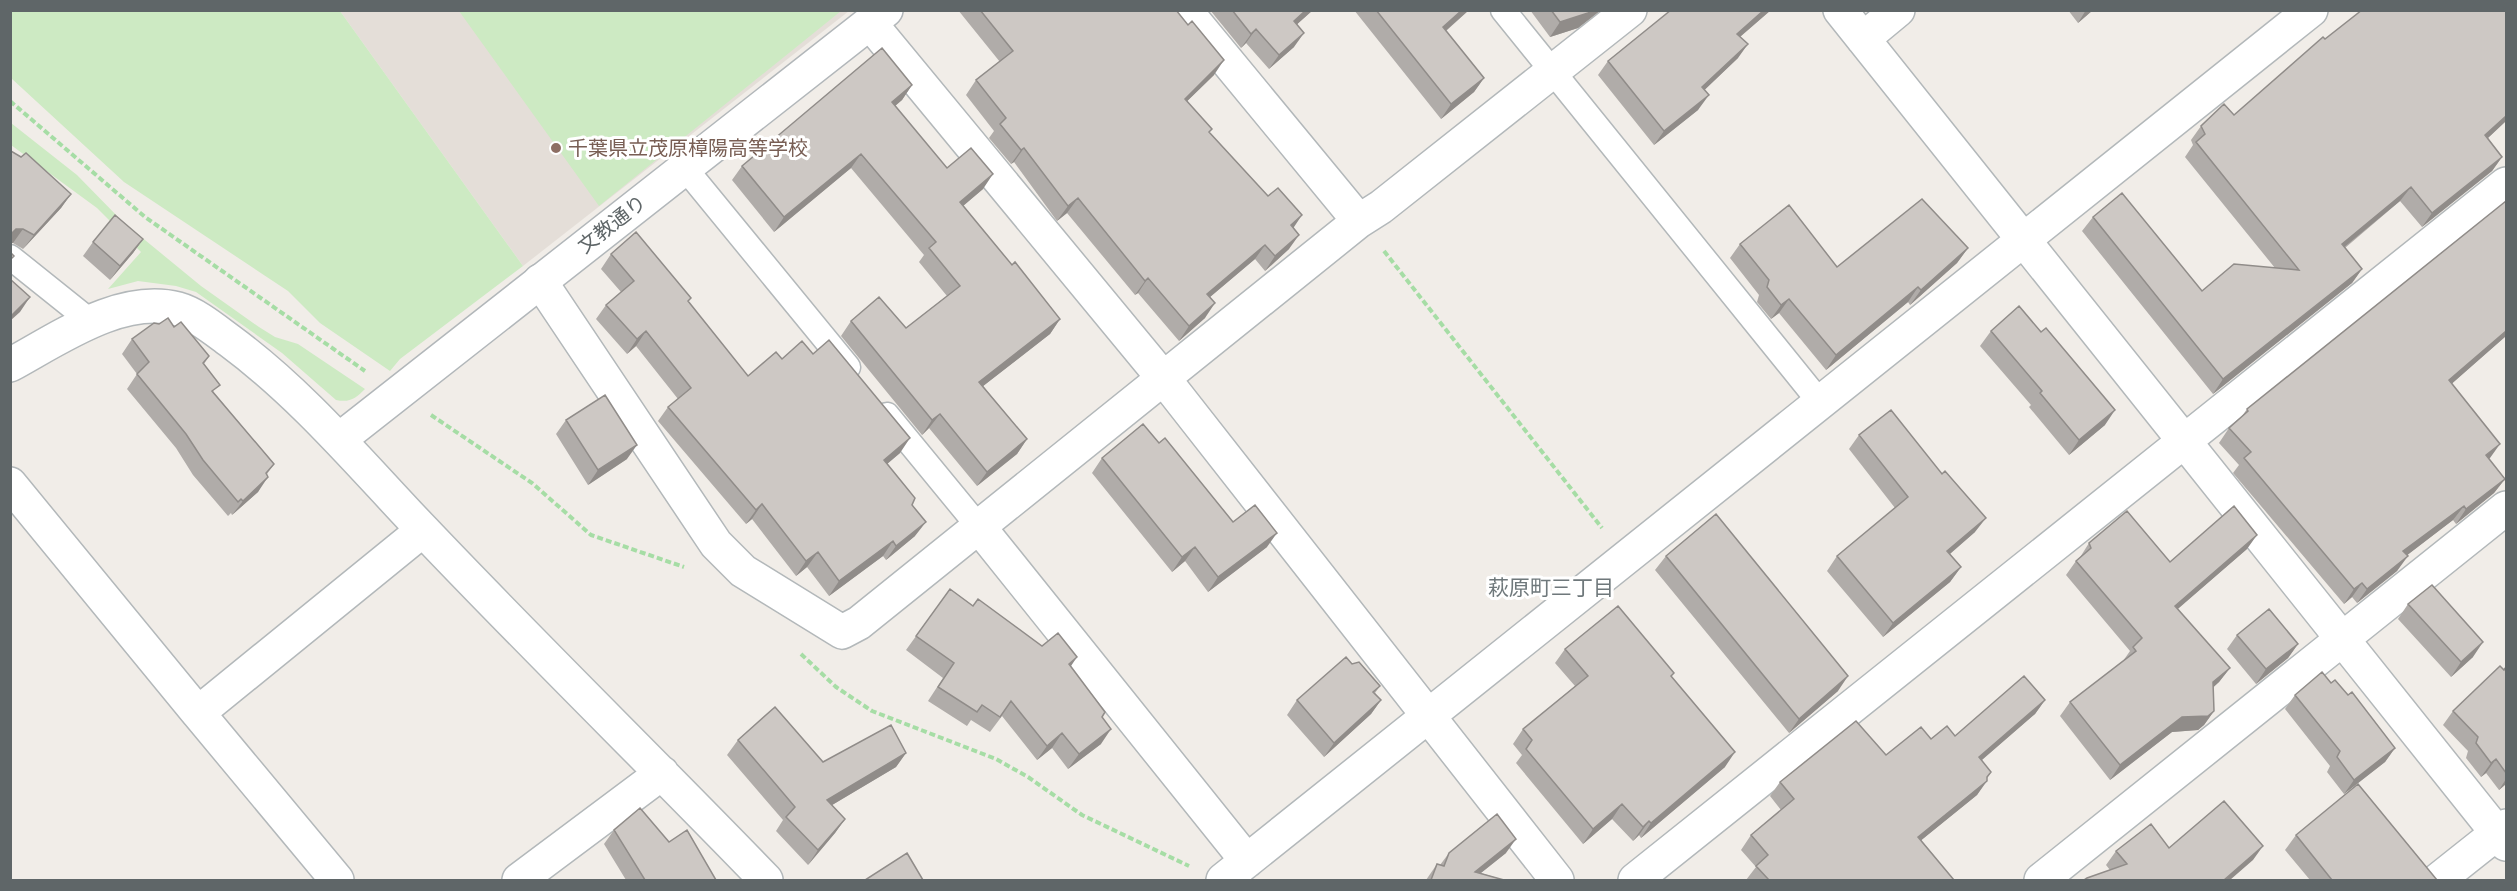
<svg xmlns="http://www.w3.org/2000/svg" width="2517" height="891" font-family="'Noto Sans','Noto Sans JP',sans-serif">
<style>
.education{fill:#e4ded8}
.green{fill:#cdeac3}
.lines{fill:none;stroke-linecap:round;stroke-linejoin:round}
.lane-casing{stroke:#b3b8ba;stroke-width:27}
.street-casing{stroke:#b3b8ba;stroke-width:36}
.secondary-casing{stroke:#b2b7ba;stroke-width:36}
.path{stroke:#a6dda5;stroke-width:4;stroke-dasharray:6 3;stroke-linecap:butt}
.lane{stroke:#fff;stroke-width:24}
.street{stroke:#fff;stroke-width:33}
.secondary{stroke:#fff;stroke-width:33}
.wall{fill:#b0aca9}
.shaded-wall{fill:#908c89}
.building{fill:#cdc8c4;stroke:#908c89;stroke-width:1.5}
.education-dot{fill:#8d6e63;stroke:#fff;stroke-width:2}
.labels{text-anchor:middle;stroke-width:6;stroke-linejoin:round;paint-order:stroke}
.education-label{font-size:20px;fill:#785e54;stroke:#fff;text-anchor:start}
.street-label{font-size:20px;fill:#5f6668;stroke:#fff}
.neighbourhood-label{font-size:21px;fill:#6f787b;stroke:#fff}
</style>
<rect width="100%" height="100%" fill="#f1ede8"/>
<path class="education" d="M340,11H849L523,266Z"/>
<path class="green" d="M10,11H340L523,266L400,359L390,371L320,323L288,291L124,182L11,78Z
M459,11H841L599,206Z
M11,123L77,175L123,222L201,286L259,327L275,337L298,344L365,389C356,398 350,403 336,400L282,353L196,292L176,286L138,281L108,289L141,252L97,208L11,145Z"/>
<g class="lines">
<g class="lane-casing">
<path id="lane" d="M1503,10L1819,401
M684,167L848,367
M10,257L90,321
M887,415L979,527"/>
</g>
<g class="street-casing">
<path id="street" d="M1185,10L1359,221
M1840,10L2506,844
M870,23L1164,379L1557,880
M1863,39L1898,10
M540,281L716,544L743,571L842,632L859,623L1359,221L1381,207L1630,10
M10,365C58,339 121,294 178,309C196,314 215,330 230,341C303,395 361,465 424,531C536,649 653,763 766,880
M10,484L198,713L423,530
M979,527L1247,861
M198,713L337,880
M519,880L662,773
M1223,880L2311,10
M1635,880L2506,184
M2041,880L2506,508
M2438,880L2506,826"/>
</g>
<g class="secondary-casing">
<path id="secondary" d="M340,439L886,10"/>
</g>
<path class="path" d="M10,101L145,217L365,371
M1384,251L1602,528
M431,415L532,483L591,535L684,567
M801,654L836,687L872,711L996,759L1028,777L1082,815L1189,866"/>
<use href="#lane" class="lane"/>
<use href="#street" class="street"/>
<use href="#secondary" class="secondary"/>
</g>
<path class="wall" d="M958,10H1160L1214,75L1187,101L1210,133L1293,228L1289,249L1265,271L1255,259L1210,297L1205,318L1179,341L1138,293L1135,295L1067,213L1057,221L1014,162L1011,164L989,138L994,131L966,95L976,80L1000,62Z
M1210,10H1313L1297,24L1294,47L1269,69L1246,43L1241,48Z
M1354,10H1469L1446,31L1484,78L1474,92L1441,119Z
M1530,10H1601L1578,28L1550,37Z
M1771,10L1740,37L1738,58L1704,90L1698,110L1654,145L1598,75L1608,61Z
M2068,10H2093L2078,23Z
M2506,10V121L2488,138L2502,157L2492,171L2422,227L2400,201L2345,248L2362,269L2352,283L2213,394L2082,231L2093,217L2202,291L2275,268L2185,157L2193,145L2191,140L2201,126L2234,115L2325,39Z
M912,85L902,100L895,106L947,168L983,189L963,206L1012,265L1060,319L1050,334L983,386L1027,439L1017,454L977,486L929,428L922,435L841,336L851,321L906,328L947,296L919,262L924,255L851,168L774,232L732,180L742,166Z
M10,151L71,194L61,208L23,249L13,243Z
M2506,201V336L2451,384L2489,459L2505,479L2494,493L2456,524L2453,520L2407,555L2397,571L2357,603L2352,597L2344,604L2233,473L2239,465L2219,443L2229,428L2240,419L2247,409Z
M143,239L133,253L110,280L83,256L93,242Z
M1740,244L1837,267L1968,248L1957,263L1910,305L1908,302L1826,370L1779,313L1771,319L1757,302L1759,295L1730,258Z
M611,254L688,302L748,376L782,359L900,453L887,464L912,505L915,536L886,560L883,556L829,596L807,567L796,576L752,519L746,524L658,421L668,407L678,399L636,346L627,354L596,319L606,305L621,292L601,269Z
M159,324L174,327L209,356L204,364L214,393L274,464L267,474L258,492L232,515L231,513L228,516L193,475L176,448L127,389L137,374L122,354L132,339Z
M1991,331L2105,425L2069,455L2029,407L2031,405L1980,346Z
M566,420L627,459L588,485L556,434Z
M1859,435L1975,532L1950,554L1961,567L1950,582L1883,637L1827,571L1837,556L1895,508L1849,449Z
M1159,443L1233,522L1267,547L1208,592L1185,561L1172,572L1092,473L1102,458Z
M2089,543L2170,562L2247,549L2177,609L2230,668L2219,682L2213,687L2214,711L2204,725L2198,730L2172,732L2110,780L2060,716L2070,702L2123,661L2130,651L2066,575L2076,561L2079,559Z
M1666,556L1838,691L1789,733L1655,570Z
M950,589L973,606L1071,667L1102,717L1101,744L1068,769L1052,748L1037,760L1002,716L990,732L971,720L967,726L928,701L943,678L906,650Z
M2408,604L2473,657L2451,677L2398,619Z
M2237,635L2298,644L2288,658L2256,684L2227,649Z
M1565,649L1672,677L1725,767L1641,838L1639,835L1633,841L1612,819L1583,844L1516,763L1522,755L1513,744L1523,729L1575,686L1555,663Z
M1352,664L1380,686L1375,693L1381,700L1371,714L1324,757L1287,715L1297,700Z
M2506,667V784L2499,790L2486,773L2481,777L2466,758L2468,751L2443,725L2453,711Z
M2331,683L2348,695L2395,748L2385,762L2344,794L2327,772L2330,766L2285,709L2295,695Z
M2045,700L2035,714L1982,760L1987,779L1977,795L1921,840L1954,880H1746L1756,867L1741,850L1751,835L1781,810L1770,796L1780,782L1886,755L1931,739L1955,736Z
M738,740L823,762L906,753L896,767L832,805L845,819L835,833L808,865L776,831L783,820L727,755Z
M614,830L716,880H626L604,844Z
M2296,835L2437,880H2310L2285,850Z
M2169,848L2253,860L2110,870L2106,865L2116,851Z
M1449,853H1506L1481,873L1504,880H1426L1437,864L1440,865Z"/>
<path class="shaded-wall" d="M1306,10H1313L1284,36L1294,21Z
M1462,10H1469L1433,42L1443,27Z
M1591,10H1601L1578,28L1550,37L1560,22Z
M1764,10H1771L1727,48L1737,34Z
M2086,10H2093L2078,23Z
M1256,29L1246,43L1241,48L1251,34Z
M1304,33L1294,47L1269,69L1279,55Z
M1748,44L1738,58L1692,102L1702,87Z
M1224,60L1214,75L1175,113L1185,99Z
M1484,78L1474,92L1441,119L1451,104Z
M912,85L902,100L882,117L892,102Z
M1709,95L1698,110L1654,145L1664,131Z
M2506,116V121L2475,150L2485,135Z
M1024,148L1014,162L1011,164L1021,150Z
M861,154L851,168L774,232L784,217Z
M2502,157L2492,171L2422,227L2432,213Z
M993,174L983,189L950,217L960,202Z
M2411,187L2400,201L2331,258L2342,244Z
M71,194L61,208L23,249L34,235Z
M1078,198L1067,213L1057,221L1068,206Z
M1302,215L1292,230L1291,225Z
M16,229H23L13,243H10V235Z
M1299,235L1289,249L1265,271L1275,256Z
M143,239L133,253L110,280L120,266Z
M1265,245L1255,259L1197,308L1207,294Z
M1968,248L1957,263L1910,305L1921,290Z
M2362,269L2352,283L2213,394L2223,379Z
M1148,278L1138,293L1135,295L1145,281Z
M1918,287L1908,302L1826,370L1836,355Z
M30,297L20,312L10,321V317Z
M1789,299L1779,313L1771,319L1781,305Z
M1215,303L1205,318L1179,341L1189,326Z
M1060,319L1050,334L969,397L979,382Z
M646,331L636,346L627,354L637,339Z
M2506,331V336L2439,395L2449,380Z
M2115,410L2105,425L2069,455L2079,440Z
M940,414L929,428L922,435L932,420Z
M910,438L900,453L874,475L884,460Z
M1027,439L1017,454L977,486L987,472Z
M2500,444L2490,458L2476,469L2486,455Z
M637,445L627,459L588,485L598,470Z
M268,477L258,492L232,515L243,501Z
M2505,479L2494,493L2456,524L2466,509Z
M762,504L752,519L746,524L756,510Z
M2464,506L2453,520L2393,566L2403,551Z
M1986,518L1975,532L1937,565L1947,551Z
M926,522L915,536L886,560L896,546Z
M1277,533L1267,547L1208,592L1218,577Z
M2257,535L2247,549L2164,621L2175,606Z
M893,541L883,556L829,596L839,581Z
M1195,547L1185,561L1172,572L1182,557Z
M818,552L807,567L796,576L806,561Z
M2408,556L2397,571L2357,603L2367,589Z
M1961,567L1950,582L1883,637L1893,623Z
M2362,583L2352,597L2344,604L2354,589Z
M2483,642L2473,657L2451,677L2461,662Z
M2298,644L2288,658L2256,684L2266,669Z
M1077,657L1067,672L1069,664Z
M2230,668L2219,682L2203,697L2213,682Z
M1848,676L1838,691L1789,733L1799,719Z
M1381,700L1371,714L1324,757L1334,743Z
M2045,700L2035,714L1969,771L1979,757Z
M2214,711L2204,725L2198,730L2172,732L2110,780L2120,765L2182,717Z
M1111,729L1101,744L1068,769L1079,754Z
M1062,733L1052,748L1037,760L1047,746Z
M2395,748L2385,762L2344,794L2354,780Z
M1735,752L1725,767L1641,838L1651,823Z
M906,753L896,767L817,814L827,800Z
M2496,759L2486,773L2481,777L2491,763Z
M1991,772L1983,784L1987,781L1977,795L1908,851L1918,837Z
M2506,779V784L2499,790Z
M1622,804L1612,819L1583,844L1593,829Z
M845,819L835,833L808,865L818,850Z
M1649,821L1639,835L1633,841L1643,827Z
M1516,839L1506,853L1472,880L1475,872Z
M2263,846L2253,860L2230,880H2224Z"/>
<path class="building" d="M980,10H1176L1188,25L1192,21L1224,60L1185,99L1212,129L1209,132L1268,196L1278,188L1302,215L1291,225L1299,235L1275,256L1265,245L1207,294L1215,303L1189,326L1148,278L1145,281L1078,198L1068,206L1024,148L1021,150L1000,124L1006,118L976,80L1013,51Z
M1232,10H1306L1294,21L1304,33L1279,55L1256,29L1251,34Z
M1376,10H1462L1443,27L1484,78L1451,104Z
M1551,10H1591L1588,13L1560,22Z
M1671,10H1764L1737,34L1748,44L1702,87L1709,95L1664,131L1608,61Z
M2362,10H2506V116L2485,135L2502,157L2432,213L2411,187L2342,244L2362,269L2223,379L2093,217L2122,193L2202,291L2234,264L2299,270L2196,142L2205,134L2201,126L2224,104L2234,115L2323,37L2325,39Z
M882,48L912,85L892,102L947,168L971,148L993,174L960,202L1012,265L1015,262L1060,319L979,382L1027,439L987,472L940,414L932,420L851,321L879,297L906,328L960,286L929,248L936,242L861,154L784,217L742,166Z
M10,151H11L21,157L26,153L71,194L34,235L23,229H16L10,235Z
M1922,199L1968,248L1921,290L1918,287L1836,355L1789,299L1781,305L1767,287L1769,280L1740,244L1789,205L1837,267Z
M2506,201V331L2449,380L2500,444L2486,455L2505,479L2466,509L2464,506L2403,551L2408,556L2367,589L2362,583L2354,589L2244,458L2251,452L2229,428L2248,411L2247,409Z
M115,215L143,239L120,266L93,242Z
M636,232L691,298L688,301L748,376L776,352L782,359L802,341L813,354L829,340L910,438L884,460L915,498L912,505L926,522L896,546L893,541L839,581L818,552L806,561L762,504L756,510L668,407L691,388L646,331L637,339L606,305L634,281L611,254Z
M10,252L14,256L10,260Z
M10,279L30,297L10,317Z
M2019,306L2041,332L2046,328L2115,410L2079,440L2040,393L2042,391L1991,331Z
M168,318L174,327L181,322L209,356L203,363L220,385L212,391L274,464L266,473L268,477L243,501L241,499L238,502L203,460L186,434L137,374L149,362L132,339L154,323L159,324Z
M605,395L637,445L598,470L566,420Z
M1891,410L1942,474L1945,471L1986,518L1947,551L1961,567L1893,623L1837,556L1908,497L1859,435Z
M1143,424L1159,443L1165,438L1233,522L1255,505L1277,533L1218,577L1195,547L1182,557L1102,458Z
M2234,506L2257,535L2175,606L2230,668L2213,682L2214,711L2208,716L2182,717L2120,765L2070,702L2136,651L2133,647L2142,638L2076,561L2091,548L2089,543L2127,511L2170,562Z
M1716,514L1848,676L1799,719L1666,556Z
M2432,585L2483,642L2461,662L2408,604Z
M950,589L973,606L978,599L1042,646L1058,633L1077,657L1069,664L1105,712L1102,717L1111,729L1079,754L1062,733L1047,746L1011,701L1000,717L982,705L977,712L938,687L954,663L916,636Z
M1618,606L1674,673L1671,676L1735,752L1651,823L1649,821L1643,827L1622,804L1593,829L1526,749L1532,740L1523,729L1588,676L1565,649Z
M2269,609L2298,644L2266,669L2237,635Z
M1346,657L1352,664L1359,662L1380,686L1373,692L1381,700L1334,743L1297,700Z
M2500,666L2504,670L2506,667V773L2496,759L2491,763L2476,743L2478,737L2453,711Z
M2322,672L2331,683L2335,680L2348,695L2352,692L2395,748L2354,780L2337,757L2340,751L2295,695Z
M2024,676L2045,700L1979,757L1991,772L1987,777V781L1918,837L1954,880H1769L1756,866L1768,855L1751,835L1794,799L1780,782L1856,721L1886,755L1921,727L1931,739L1947,726L1955,736Z
M775,707L823,762L891,725L906,753L827,800L845,819L818,850L786,817L795,807L738,740Z
M2358,784L2437,880H2332L2296,835Z
M2224,801L2263,846L2224,880H2084L2087,878L2127,864L2116,851L2151,824L2169,848Z
M640,808L669,842L687,830L716,880H645L614,830Z
M1497,814L1516,839L1475,872L1504,880H1431L1437,864L1444,866L1449,853Z
M907,853L923,880H865Z"/>
<circle class="education-dot" cx="556" cy="148" r="6"/>
<g class="labels">
<g class="education-label">
<text x="568" y="155">千葉県立茂原樟陽高等学校</text>
</g>
<g class="street-label">
<text transform="translate(612 224) rotate(-38)" y="7">文教通り</text>
</g>
<g class="neighbourhood-label">
<text x="1551" y="595">萩原町三丁目</text>
</g>
</g>
<rect width="2517" height="891" fill="none" stroke="#5f6668" stroke-width="24"/>
</svg>
